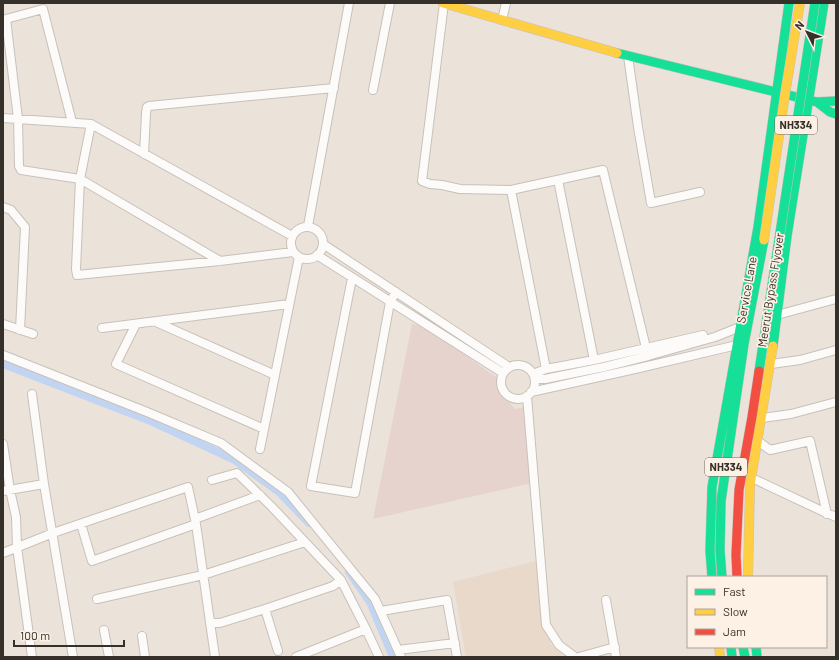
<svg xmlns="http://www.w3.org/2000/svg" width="839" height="660" font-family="Barlow,sans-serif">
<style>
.commercial{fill:#e6d3ce}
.built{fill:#e8d9ca}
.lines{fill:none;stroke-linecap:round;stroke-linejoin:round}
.canal{stroke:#c1d5f2;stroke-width:8}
.street-casing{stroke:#c8c0ba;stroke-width:10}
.fast-casing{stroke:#c8c0ba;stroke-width:10}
.slow-casing{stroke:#c8c0ba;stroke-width:10}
.jam-casing{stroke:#c8c0ba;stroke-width:10}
.street{stroke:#fcfbf9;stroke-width:8}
.fast{stroke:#16e098;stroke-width:9}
.slow{stroke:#ffcf43;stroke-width:9}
.jam{stroke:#f24e42;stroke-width:9}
.fast-bridge-casing{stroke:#c8c0ba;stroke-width:10;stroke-linecap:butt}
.slow-bridge-casing{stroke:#c8c0ba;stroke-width:10;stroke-linecap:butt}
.fast-bridge{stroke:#16e098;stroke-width:9}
.slow-bridge{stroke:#ffcf43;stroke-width:9}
.labels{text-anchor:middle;stroke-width:3.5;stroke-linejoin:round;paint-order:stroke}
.shield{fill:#fdf0e4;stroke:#726a62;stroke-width:1}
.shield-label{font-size:11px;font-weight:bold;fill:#36302a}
.street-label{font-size:12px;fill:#36302a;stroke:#fdf0e4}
</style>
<rect width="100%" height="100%" fill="#ebe2da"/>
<path class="commercial" d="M412,324L426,327L500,380L501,385L506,399L515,409L529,406L536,482L373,519Z"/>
<path class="built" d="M540,560L546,625L551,644L564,657H466L453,582Z"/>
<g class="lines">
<path class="canal" d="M3,364L153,422L235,460L279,492L309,523
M349,572L370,602L393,657"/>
<g class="street-casing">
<path id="street" d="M444,3L422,181L430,184L442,185L460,189L511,190L603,170L648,356
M502,20L506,3
M628,56L638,127L651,203L700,192
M373,90L390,3
M3,118L91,124L292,236
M72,122L43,9L6,19L18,119L19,166L21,170L80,179L220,261
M91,124L80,179L76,269L77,275L220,261L293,252
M144,154L146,113L147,107L149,106L334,88
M558,180L594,360
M511,190L546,369
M3,207L11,210L25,227L20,330
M308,226L349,3
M291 243a16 16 0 1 1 32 0a16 16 0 1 1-32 0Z
M323,244L509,367
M317,255L503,373
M352,278L311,486L355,493L390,302L396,292
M777,315L836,299
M156,322L275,375
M3,324L33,334
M136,324L116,364L264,429
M102,328L289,304
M3,355L147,412L221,443L288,492L375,599L401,657
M771,364L800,360L836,350
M501 382a17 17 0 1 1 34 0a17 17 0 1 1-34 0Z
M533,374L546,369L594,360L703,335
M535,379H545L604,367L648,356L715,337L740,327L745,328
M531,392L635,369L737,345H741
M32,394L44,484L73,657
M527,396L546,625L559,645L575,657
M762,418L791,414L836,402
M758,441L770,450L810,441L827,514
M3,444L10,490L16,517L17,547L32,657
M260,449L299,257
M752,478L822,511L836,517
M212,480L237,473L271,506L341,580L366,629L379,657
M3,491L44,484
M195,519L260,495
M196,524L215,657
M3,553L53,533L188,487L196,524L92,561L81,524
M97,599L203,575L305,542
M606,600L616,657
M265,609L278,651
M381,611L447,600L457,657
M210,623H220L265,609L333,586L341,580
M104,630L109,657
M142,636L145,657
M398,650L455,643
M296,657L366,629
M579,657L615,647"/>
</g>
<g class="fast-casing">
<path id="fast" d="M617,53L817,102L830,112L836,114
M817,102L836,101
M773,346L787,236L824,3
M759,371L778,246
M712,577L710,551L712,487L758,227L789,3
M722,577L720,550L721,501L744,344L764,240
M731,647L732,657
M743,647L745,657
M756,647L757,657"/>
</g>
<g class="slow-casing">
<path id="slow" d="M443,3L617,53
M748,577L750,485L773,346
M719,647L720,657"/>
</g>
<g class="jam-casing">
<path id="jam" d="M737,577L736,555L739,490L752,417L759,371"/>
</g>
<use href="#street" class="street"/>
<use href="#fast" class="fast"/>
<use href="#slow" class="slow"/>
<use href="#jam" class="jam"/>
<g class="fast-bridge-casing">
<path id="fast-bridge" d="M778,246L815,3"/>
</g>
<g class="slow-bridge-casing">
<path id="slow-bridge" d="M764,240L785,94L800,3"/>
</g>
<use href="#fast-bridge" class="fast-bridge"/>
<use href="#slow-bridge" class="slow-bridge"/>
</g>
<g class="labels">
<g class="shield">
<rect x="775" y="116" width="42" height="18" rx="3"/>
<rect x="705" y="458" width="42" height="18" rx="3"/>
</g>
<g class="shield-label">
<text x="796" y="129">NH334</text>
<text x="726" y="471">NH334</text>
</g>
<g class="street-label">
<text transform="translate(747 290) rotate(-80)" y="4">Service Lane</text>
<text transform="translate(771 290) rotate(-81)" y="4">Meerut Bypass Flyover</text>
</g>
</g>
<rect width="839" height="660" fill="none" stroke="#36302a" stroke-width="8"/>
<rect x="687" y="576" width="140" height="72" fill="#fdf0e4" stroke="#ada39a"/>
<rect x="695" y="589" width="20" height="6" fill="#16e098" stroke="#ada39a"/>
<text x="723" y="596" font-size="12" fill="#36302a">Fast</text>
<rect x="695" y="609" width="20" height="6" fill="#ffcf43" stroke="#ada39a"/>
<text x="723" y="616" font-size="12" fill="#36302a">Slow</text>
<rect x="695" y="629" width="20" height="6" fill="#f24e42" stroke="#ada39a"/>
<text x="723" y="636" font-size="12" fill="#36302a">Jam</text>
<g transform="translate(807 32) rotate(312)" stroke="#fdf0e4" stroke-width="3" paint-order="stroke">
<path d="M0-3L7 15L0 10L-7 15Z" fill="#36302a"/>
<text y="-6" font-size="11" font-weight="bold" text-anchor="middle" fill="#36302a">N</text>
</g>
<path d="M14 640v6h110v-6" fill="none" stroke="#36302a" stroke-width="2"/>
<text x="20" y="640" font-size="12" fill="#36302a" stroke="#fdf0e4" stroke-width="3" paint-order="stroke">100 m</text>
</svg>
